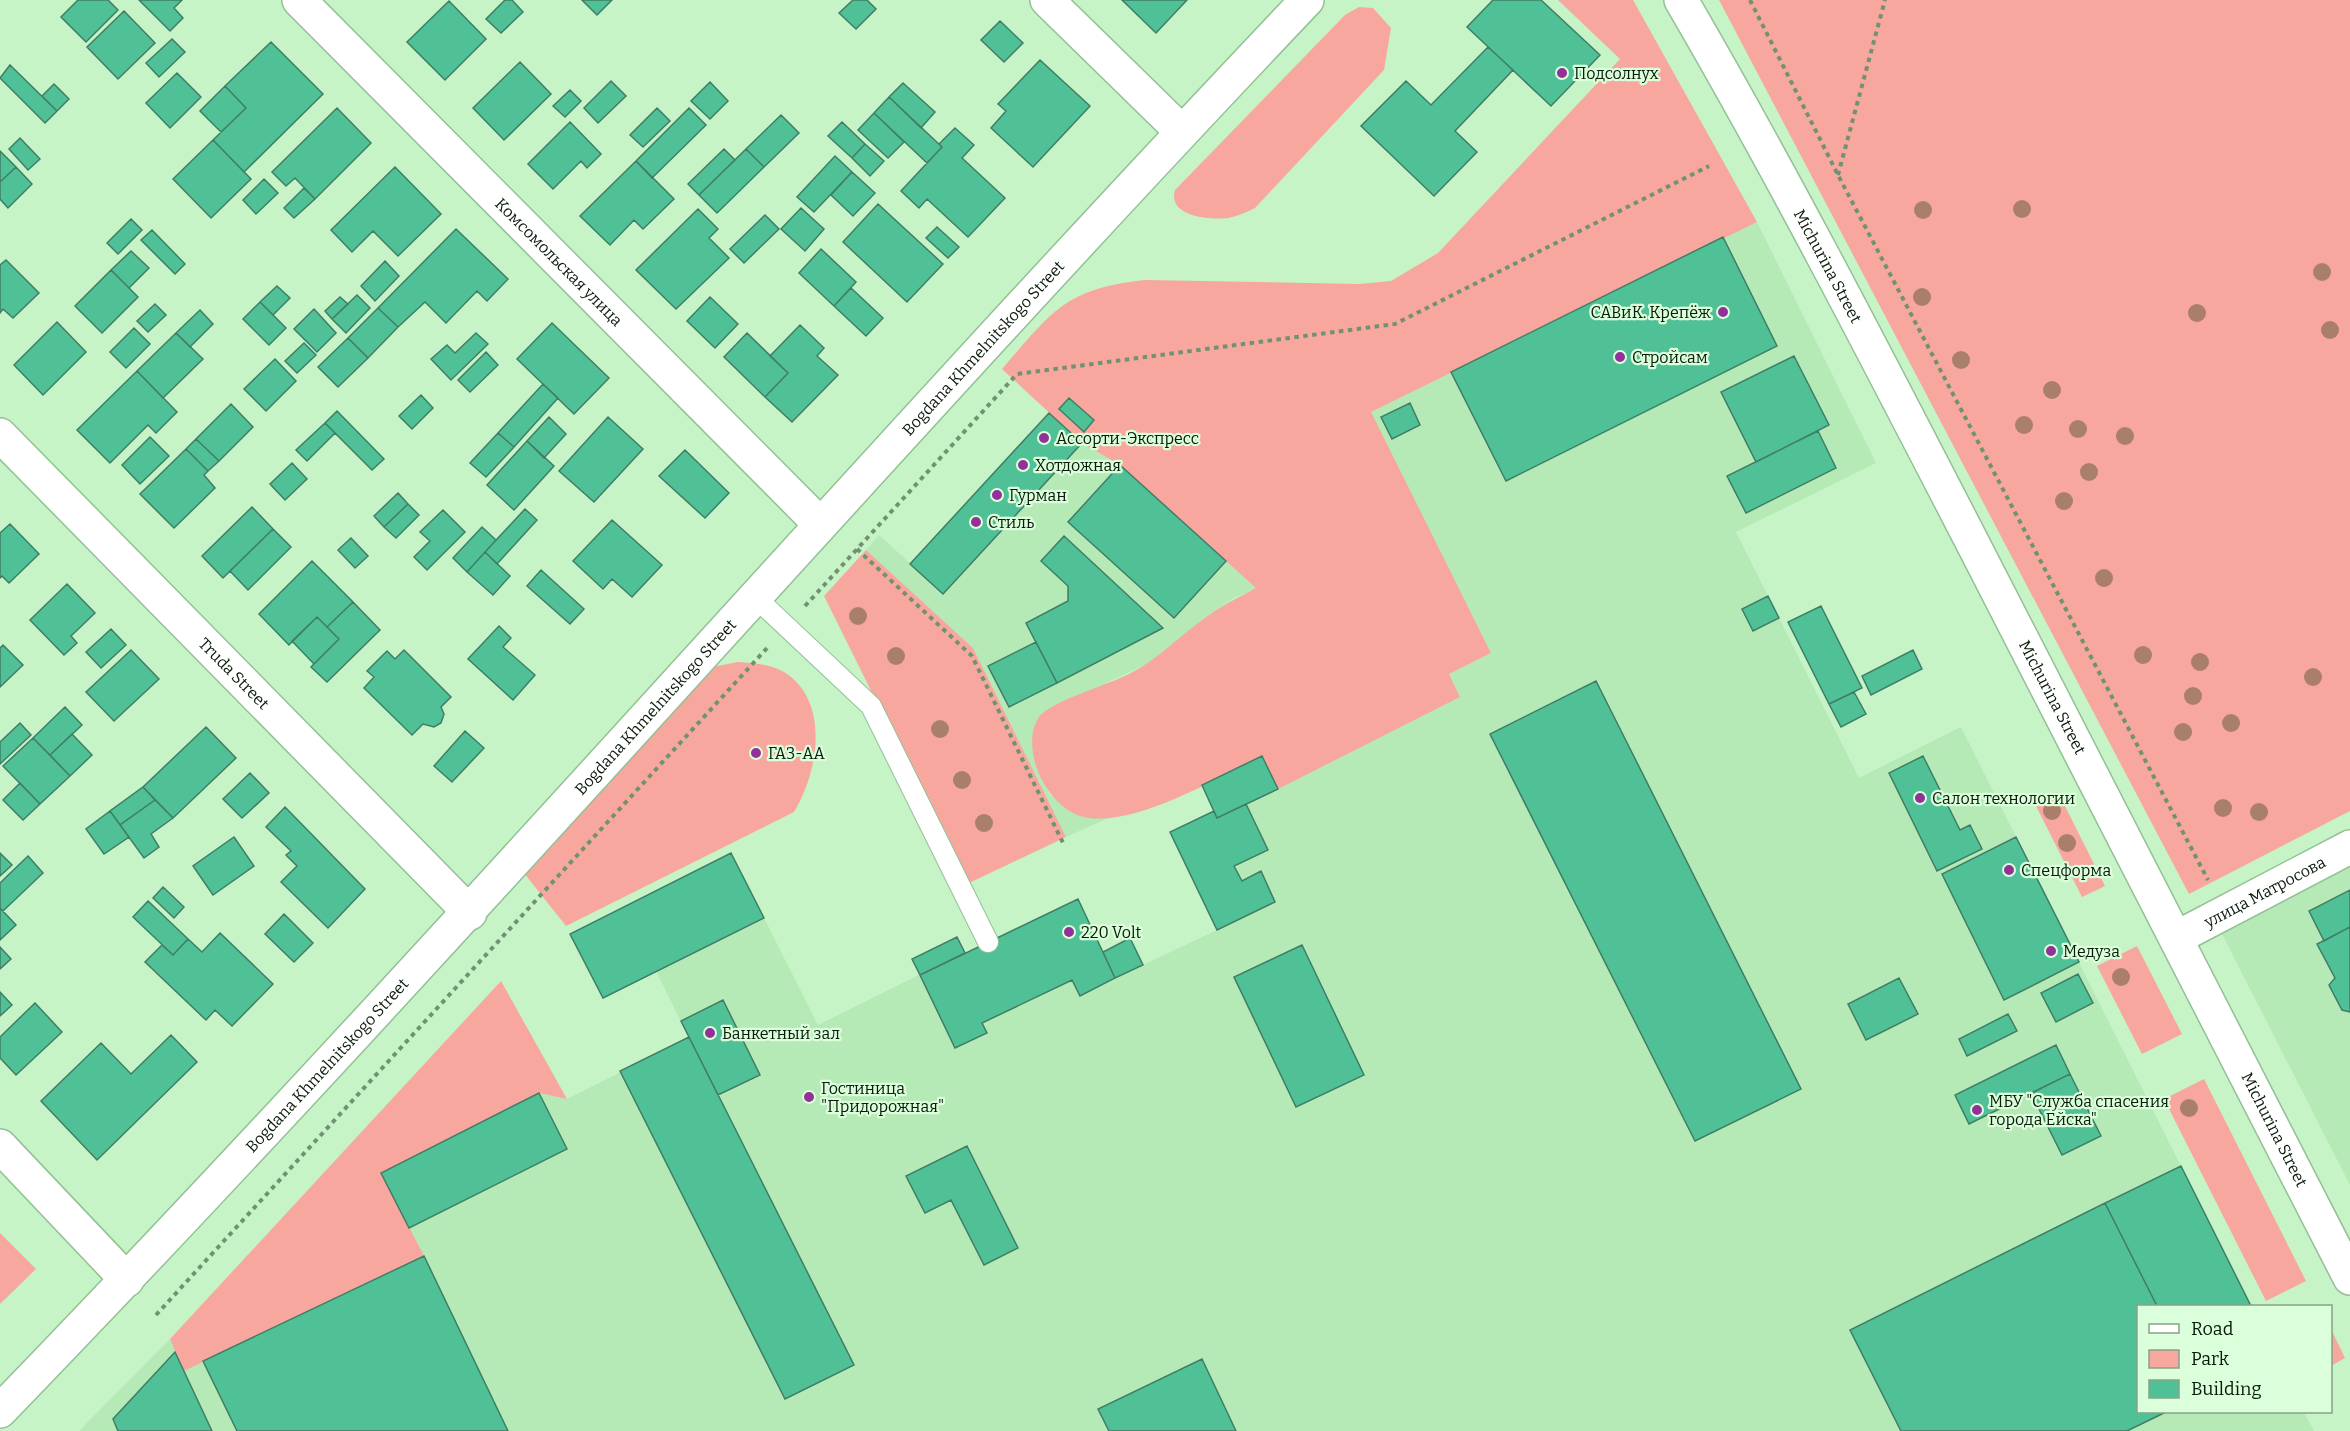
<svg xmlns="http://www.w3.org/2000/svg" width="2350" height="1431" font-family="Bitter,serif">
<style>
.built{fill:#b5e9b6}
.green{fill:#f8a79f}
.building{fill:#50c197;stroke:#3f7e65;stroke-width:1.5}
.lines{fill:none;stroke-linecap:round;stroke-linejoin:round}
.service-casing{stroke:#93c095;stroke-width:22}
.minor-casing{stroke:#93c095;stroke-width:36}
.tertiary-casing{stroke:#93c095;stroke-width:36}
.secondary-casing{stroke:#93c095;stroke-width:36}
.path{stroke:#719272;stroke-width:4;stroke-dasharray:4.5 4.5;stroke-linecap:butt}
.service{stroke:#fff;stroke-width:20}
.minor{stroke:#fff;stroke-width:33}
.tertiary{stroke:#fff;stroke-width:33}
.secondary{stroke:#fff;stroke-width:33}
.tree{fill:#a97f6c}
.poi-dot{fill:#923198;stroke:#daffda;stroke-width:2}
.labels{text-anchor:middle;stroke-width:4.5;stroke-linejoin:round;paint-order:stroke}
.poi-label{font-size:16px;fill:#091a0a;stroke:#daffda;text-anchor:start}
.street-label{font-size:16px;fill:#091a0a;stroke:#daffda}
</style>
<rect width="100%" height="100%" fill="#c6f4c7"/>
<path class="built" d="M1757,222L1876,463L1736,532L1859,778L1961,727L2251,1306H2138V1412H2304L2314,1431H79L170,1339L184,1370L423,1255L381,1173L539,1093L567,1099L689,1038L656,971L764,918L818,1025L919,975L912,959L957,937L965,953L1078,899L1103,951L1130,938L1143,965L1217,930L1170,832L1214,811L1202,785L1262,756L1278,788L1460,697L1449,674L1491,653L1370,412Z
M1049,413L1082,443L1120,465L1257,588L1234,598L1207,616L1149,663L1076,697L1034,756L1037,768L1050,795L1073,812L1085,817L1113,816L1066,837L973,648L866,550L879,535L911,564Z
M2350,867V1185L2221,932Z"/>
<path class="green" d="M1558,0H1633L1757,222L1371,412L1491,653L1449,674L1460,697L1278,789L1262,756C1218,778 1133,828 1084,817C1063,812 1047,792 1039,774C1032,758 1028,733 1039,717C1051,701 1108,685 1129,674C1159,659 1181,634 1209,615C1224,604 1240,597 1256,588L1120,465L1082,443L1002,369C1053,311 1064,289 1145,280L1359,284L1391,281L1438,253L1620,59Z
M1719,0H2350V811L2189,894Z
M1359,7L1373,8L1391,28L1384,70L1255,208C1247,212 1238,216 1228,218C1211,220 1167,217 1175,190L1345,15Z
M866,550L973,648L1066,837L967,884L824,596Z
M738,662C753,663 771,664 784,672C831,701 818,773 794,812L566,926L524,873L712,667Z
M2058,792L2105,886L2082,897L2035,804Z
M2137,946L2182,1034L2142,1054L2097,966Z
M501,981L567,1099L539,1093L381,1173L424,1256L184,1371L170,1339Z
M2204,1079L2306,1281L2266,1301L2164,1099Z
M0,1233L36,1269L0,1304Z
M2331,1329L2345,1358L2331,1366H2330Z"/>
<path class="building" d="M78,0H108L118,10L86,42L61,17Z
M139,0H182L174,8L183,18L170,31Z
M505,0H512L523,12L501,33L486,19Z
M582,0H612L597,15Z
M853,0H867L876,9L856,29L839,13Z
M1122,0H1187L1156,33Z
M1493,0H1541L1600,55L1551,106L1467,27Z
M449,1L486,39L445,80L407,42Z
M124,11L155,43L118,79L87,47Z
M1000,21L1023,43L1004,62L981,40Z
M172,39L185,52L159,77L146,63Z
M271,42L323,94L244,172L213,140L246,108L225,86Z
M1488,47L1513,70L1455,131L1477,152L1434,196L1361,126L1406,81L1431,105Z
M1040,60L1090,106L1033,167L991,128L1006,111L998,104Z
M520,62L551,94L504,140L473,108Z
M10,65L57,111L45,123L0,78Z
M177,73L201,97L170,128L146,103Z
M611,81L626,96L598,123L584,108Z
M710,82L728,101L710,119L691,101Z
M903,83L935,112L921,128L889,97Z
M54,84L69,99L57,111L42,96Z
M225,86L246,108L221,132L200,111Z
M570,90L581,101L565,117L553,106Z
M889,97L942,147L927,163L874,113Z
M337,108L371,143L315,199L295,178L286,186L272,172Z
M657,108L670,121L643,147L630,135Z
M689,108L706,125L652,178L636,161Z
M874,113L904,142L888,158L858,130Z
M781,115L799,133L764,167L746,149Z
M570,122L601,154L587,168L581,161L553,189L528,164Z
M842,122L865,144L852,158L828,136Z
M955,128L974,145L962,158L1005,198L968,237L927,199L919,208L901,191L942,147L939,144Z
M20,138L40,159L28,170L9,149Z
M213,140L251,179L211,218L173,179Z
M865,144L884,161L870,176L852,158Z
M724,149L735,160L699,195L688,184Z
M746,149L764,167L717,213L699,195Z
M0,151L16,167L0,182Z
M835,156L852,172L814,212L797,197Z
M636,161L674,199L643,229L634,220L610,245L580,216Z
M16,167L32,184L8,208L0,199V182Z
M395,167L441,214L398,256L373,231L352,252L331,230Z
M852,172L875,193L853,216L831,195Z
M264,179L278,193L256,214L243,200Z
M304,188L315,199L294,218L284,208Z
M878,204L943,264L907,302L843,242Z
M801,208L824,229L805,251L781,229Z
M698,209L718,229L709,238L729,258L676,309L636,270Z
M765,215L779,229L744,263L730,249Z
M131,219L142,230L118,254L107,243Z
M937,227L959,247L948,258L926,238Z
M456,229L508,279L487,301L477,291L446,323L425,302L398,327L378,308Z
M152,230L185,264L175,274L141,240Z
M1723,237L1777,346L1506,481L1451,372Z
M821,249L856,282L834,306L799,273Z
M131,251L149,268L129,288L111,270Z
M6,260L39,293L13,318L3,309L0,313V265Z
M385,261L399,276L375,301L361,286Z
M111,270L138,297L102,333L75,306Z
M277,286L290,298L273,315L260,302Z
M851,288L883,318L866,336L834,306Z
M357,295L370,308L346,333L332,319Z
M340,297L348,304L332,319L325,311Z
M710,297L738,324L715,348L687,321Z
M260,302L286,328L269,345L243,319Z
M155,304L166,315L148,332L137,321Z
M378,308L398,327L368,358L348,338Z
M314,309L336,333L317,352L294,329Z
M200,310L213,324L190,347L176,333Z
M57,322L86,352L43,395L14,365Z
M552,323L609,378L574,414L517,359Z
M800,325L824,348L817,356L838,375L792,422L765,397L788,373L770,356Z
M134,328L150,344L126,368L110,352Z
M176,333L203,359L163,398L137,371Z
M476,333L488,344L451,380L431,359L447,345L455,353Z
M747,333L788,373L765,397L724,357Z
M348,338L368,358L338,387L318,367Z
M304,343L316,355L297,373L285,361Z
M486,352L498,365L470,392L458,380Z
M1794,356L1829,425L1756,462L1721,392Z
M275,359L296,381L266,411L244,389Z
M137,371L177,412L156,433L148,425L110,463L77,430Z
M543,384L558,398L514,447L498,433Z
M421,395L433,408L412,429L399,416Z
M1069,398L1094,420L1084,432L1059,409Z
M1410,403L1420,425L1392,439L1381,417Z
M231,404L253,427L219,461L196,439Z
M337,411L384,459L372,470L325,423Z
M1049,413L1082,443L943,594L910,564Z
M549,417L566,434L544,458L527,441Z
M608,417L643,449L594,502L559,471Z
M325,423L335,433L307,461L296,450Z
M1818,431L1836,468L1746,513L1727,476Z
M498,433L514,447L486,477L470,463Z
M150,437L169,456L140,484L122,465Z
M196,439L219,461L208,471L186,449Z
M527,441L554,466L514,510L487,485Z
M186,449L208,471L204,475L215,488L174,528L140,494Z
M685,450L729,493L705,518L659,476Z
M292,463L307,479L285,500L270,484Z
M1120,465L1226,561L1174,618L1068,522Z
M398,493L408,504L384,527L374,516Z
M408,504L419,515L396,538L384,527Z
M252,507L273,529L223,578L202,556Z
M525,509L537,520L497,564L485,552Z
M443,510L465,532L427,570L414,557L430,541L420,532Z
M612,520L662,565L632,597L612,579L603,589L573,561Z
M10,524L39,554L9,583L2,576L0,578V533Z
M482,527L496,540L467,572L453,558Z
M273,529L291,547L248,590L230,571Z
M1064,536L1163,628L1057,683L1026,623L1068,601V586L1041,561Z
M351,538L368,556L355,568L338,550Z
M485,552L510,576L493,595L467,572Z
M312,561L353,602L327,627L317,617L289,645L259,614Z
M541,570L584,609L570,624L527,586Z
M67,584L95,613L71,636L77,643L64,655L30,620Z
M1768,596L1779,618L1753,631L1742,609Z
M353,602L380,630L327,682L311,667L339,639L327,627Z
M1821,606L1862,688L1829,704L1788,622Z
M317,617L339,639L314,664L292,641Z
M499,626L511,638L503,647L535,675L513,700L468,659Z
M111,629L126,645L101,668L86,652Z
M1036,642L1057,683L1009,707L988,666Z
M3,645L23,665L0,687V648Z
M131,650L159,679L114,721L86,692Z
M404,650L451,697L441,707L444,714L441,723L434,727L423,724L412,735L364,688L374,677L367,671L387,651L395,659Z
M1913,650L1922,669L1871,695L1862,676Z
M1596,681L1801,1089L1695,1141L1490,734Z
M1854,692L1866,714L1841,727L1829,704Z
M65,707L82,725L50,755L33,738Z
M20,723L31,735L0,764V742Z
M206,727L236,758L173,818L143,787Z
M465,731L484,748L452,782L434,766Z
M72,734L92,755L70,776L50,755Z
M33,738L70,776L40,804L3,766Z
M1262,756L1278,789L1217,818L1202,785Z
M1923,756L1960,830L1970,825L1982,849L1937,871L1889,773Z
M250,773L269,793L242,818L223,799Z
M20,783L40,804L23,820L3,800Z
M143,787L155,800L120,825L110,811Z
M155,800L173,818L151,834L159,847L144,858L120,825Z
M1246,804L1268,850L1234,866L1242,881L1261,871L1275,902L1217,930L1170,832L1214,811L1217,818Z
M285,807L365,889L328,928L281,882L297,866L286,855L291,851L266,827Z
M110,811L129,837L104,854L86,829Z
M234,837L254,866L213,895L193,866Z
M2016,837L2079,962L2004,1000L1942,874Z
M0,853L12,865L0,876Z
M731,853L764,918L603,998L570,934Z
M28,856L43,873L3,911L0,908V883Z
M163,887L184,907L174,918L153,898Z
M2350,890V927L2324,941L2309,911Z
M1078,899L1115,978L1080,996L1072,980L982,1023L987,1033L955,1048L920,975Z
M148,901L188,939L173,955L133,917Z
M0,908L16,925L0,940Z
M284,914L313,943L294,962L265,934Z
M2350,927V1012L2342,1010L2329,985L2335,978L2317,944Z
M220,933L273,984L232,1026L215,1010L206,1020L145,962L162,945L173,955L188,939L202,952Z
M957,937L965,953L920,975L912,959Z
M1130,938L1143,965L1115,978L1103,952Z
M1302,945L1364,1075L1296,1107L1234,977Z
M0,947L11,959L0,969Z
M2078,974L2093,1003L2056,1022L2041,993Z
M1899,978L1918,1014L1866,1040L1848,1004Z
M0,992L12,1005L0,1016Z
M723,1000L760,1075L718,1095L681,1021Z
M35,1003L62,1032L16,1075L0,1058V1037Z
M2008,1014L2017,1031L1967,1056L1959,1039Z
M171,1035L197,1062L97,1160L41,1101L101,1043L131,1074Z
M689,1037L854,1365L785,1399L620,1071Z
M2056,1045L2070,1074L1969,1124L1955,1095Z
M2070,1074L2101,1136L2062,1155L2031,1093Z
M539,1093L567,1149L409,1228L381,1173Z
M967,1146L1018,1248L984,1265L951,1200L925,1213L906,1176Z
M2181,1166L2251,1306H2157L2105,1203Z
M2105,1203L2157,1306H2138V1412H2166L2127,1431H1901L1850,1330Z
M424,1256L508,1431H237L203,1361Z
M175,1352L212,1431H118L113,1419Z
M1202,1359L1236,1431H1109L1098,1409Z"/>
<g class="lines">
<g class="service-casing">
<path id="service" d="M755,597L871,706L988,942"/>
</g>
<g class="minor-casing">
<g id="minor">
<path id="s1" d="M299,0L820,524"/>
<path d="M1047,0L1182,132"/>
<path id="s2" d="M0,435L470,913"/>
<path id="s3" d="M2178,937L2350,847"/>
<path d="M0,1146L127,1280"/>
</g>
</g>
<g class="tertiary-casing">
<g id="tertiary">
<path id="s4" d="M1681,0C1783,175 1876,356 1969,536C2098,783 2225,1030 2350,1278"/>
</g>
</g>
<g class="secondary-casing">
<g id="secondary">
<path id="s5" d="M0,1411C446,950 865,465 1307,0"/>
</g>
</g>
<path class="path" d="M1750,0L1838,175L2208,880
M1838,175L1885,0
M857,549L972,656L1064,845
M805,606L1017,374L1395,324L1709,166
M156,1315L768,647"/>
<use href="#service" class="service"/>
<use href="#minor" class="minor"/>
<use href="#tertiary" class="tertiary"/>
<use href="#secondary" class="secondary"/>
</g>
<g class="tree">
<circle cx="2022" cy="209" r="9"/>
<circle cx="1923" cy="210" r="9"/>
<circle cx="2322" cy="272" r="9"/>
<circle cx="1922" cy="297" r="9"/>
<circle cx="2197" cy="313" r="9"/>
<circle cx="2330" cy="330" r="9"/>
<circle cx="1961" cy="360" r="9"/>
<circle cx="2052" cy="390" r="9"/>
<circle cx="2024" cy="425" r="9"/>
<circle cx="2078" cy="429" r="9"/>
<circle cx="2125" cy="436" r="9"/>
<circle cx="2089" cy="472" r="9"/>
<circle cx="2064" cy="501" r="9"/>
<circle cx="2104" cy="578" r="9"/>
<circle cx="858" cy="616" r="9"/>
<circle cx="2143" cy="655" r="9"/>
<circle cx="896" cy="656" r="9"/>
<circle cx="2200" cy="662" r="9"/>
<circle cx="2313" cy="677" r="9"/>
<circle cx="2193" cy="696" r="9"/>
<circle cx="2231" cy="723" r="9"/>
<circle cx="940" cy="729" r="9"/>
<circle cx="2183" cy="732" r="9"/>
<circle cx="962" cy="780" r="9"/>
<circle cx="2223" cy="808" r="9"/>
<circle cx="2052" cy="811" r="9"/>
<circle cx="2259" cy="812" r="9"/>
<circle cx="984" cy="823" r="9"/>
<circle cx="2067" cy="843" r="9"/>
<circle cx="2121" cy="977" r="9"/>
<circle cx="2189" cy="1108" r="9"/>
</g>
<g class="poi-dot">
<circle cx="1562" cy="73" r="6"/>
<circle cx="1723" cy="312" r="6"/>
<circle cx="1620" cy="357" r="6"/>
<circle cx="1044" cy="438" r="6"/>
<circle cx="1023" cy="465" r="6"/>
<circle cx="997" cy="495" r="6"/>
<circle cx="976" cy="522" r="6"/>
<circle cx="756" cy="753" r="6"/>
<circle cx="1920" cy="798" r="6"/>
<circle cx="2009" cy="870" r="6"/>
<circle cx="1069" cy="932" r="6"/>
<circle cx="2051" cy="951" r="6"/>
<circle cx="710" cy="1033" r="6"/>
<circle cx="809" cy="1097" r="6"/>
<circle cx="1977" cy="1110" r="6"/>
</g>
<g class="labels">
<g class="poi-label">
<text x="1574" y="79">Подсолнух</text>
<text x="1711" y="318" text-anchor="end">САВиК. Крепёж</text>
<text x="1632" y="363">Стройсам</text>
<text x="1056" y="444">Ассорти-Экспресс</text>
<text x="1035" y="471">Хотдожная</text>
<text x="1009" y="501">Гурман</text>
<text x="988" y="528">Стиль</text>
<text x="768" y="759">ГАЗ-АА</text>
<text x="1932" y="804">Салон технологии</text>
<text x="2021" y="876">Спецформа</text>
<text x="1081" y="938">220 Volt</text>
<text x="2063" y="957">Медуза</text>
<text x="722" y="1039">Банкетный зал</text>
<text x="821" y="1094">Гостиница<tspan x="821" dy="18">"Придорожная"</tspan></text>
<text x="1989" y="1107">МБУ "Служба спасения<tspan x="1989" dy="18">города Ейска"</tspan></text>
</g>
<g class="street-label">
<text dy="6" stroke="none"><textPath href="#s1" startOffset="369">Комсомольская улица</textPath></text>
<text dy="6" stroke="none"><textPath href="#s4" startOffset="304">Michurina Street</textPath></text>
<text dy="6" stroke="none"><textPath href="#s5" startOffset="1448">Bogdana Khmelnitskogo Street</textPath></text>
<text dy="6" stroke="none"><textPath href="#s2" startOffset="334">Truda Street</textPath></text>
<text dy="6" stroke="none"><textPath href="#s4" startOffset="790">Michurina Street</textPath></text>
<text dy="6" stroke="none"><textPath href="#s5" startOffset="962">Bogdana Khmelnitskogo Street</textPath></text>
<text dy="6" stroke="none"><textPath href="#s3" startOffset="98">улица Матросова</textPath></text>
<text dy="6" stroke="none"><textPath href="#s5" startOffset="476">Bogdana Khmelnitskogo Street</textPath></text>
<text dy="6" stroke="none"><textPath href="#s4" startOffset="1276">Michurina Street</textPath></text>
</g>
</g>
<rect x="2137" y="1305" width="195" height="108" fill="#daffda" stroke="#86a387" stroke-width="1.5"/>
<rect x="2149" y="1324" width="30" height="9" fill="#ffffff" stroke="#86a387" stroke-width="1.5"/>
<text x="2191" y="1335" font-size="18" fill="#091a0a">Road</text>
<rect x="2149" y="1350" width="30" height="18" fill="#f8a79f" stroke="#86a387" stroke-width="1.5"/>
<text x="2191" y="1365" font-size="18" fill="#091a0a">Park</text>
<rect x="2149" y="1380" width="30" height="18" fill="#50c197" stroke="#86a387" stroke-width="1.5"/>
<text x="2191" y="1395" font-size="18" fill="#091a0a">Building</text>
</svg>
